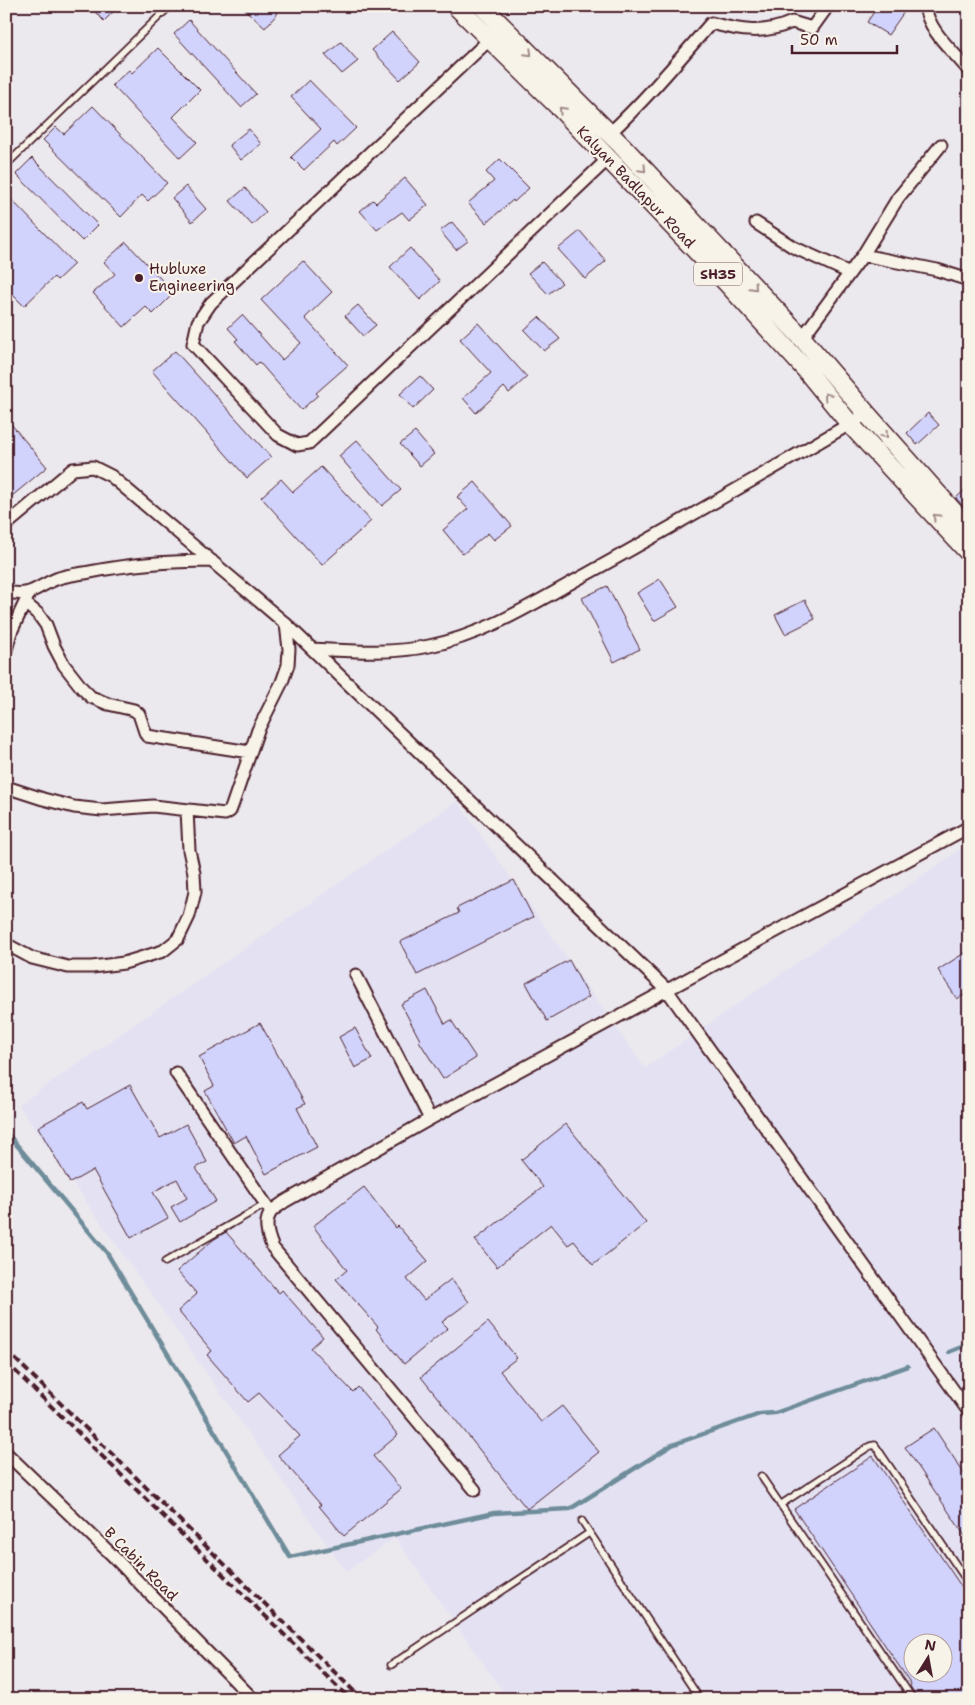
<svg xmlns="http://www.w3.org/2000/svg" width="975" height="1705" font-family="'Shantell Sans',sans-serif">
<style>
.built{fill:#e4e2f2;fill-rule:evenodd}
.lines{fill:none;stroke-linecap:round;stroke-linejoin:round}
.stream{stroke:#6e8c9a;stroke-width:4.5}
.building{fill:#d1d3fc;stroke:#4a1f2b;fill-rule:evenodd}
.lane-casing{stroke:#4a1f2b;stroke-width:9}
.street-casing{stroke:#4a1f2b;stroke-width:15}
.primary-casing{stroke:#4a1f2b;stroke-width:21}
.lane{stroke:#f7f3e8;stroke-width:5.5}
.street{stroke:#f7f3e8;stroke-width:11}
.primary{stroke:#f7f3e8;stroke-width:18}
.rail{stroke:#4a1f2b;stroke-width:4;stroke-dasharray:8 4;stroke-linecap:butt}
.oneway{stroke:#a0898a}
.poi-dot{fill:#4a1f2b;stroke:#f7f3e8;stroke-width:2}
.labels{text-anchor:middle;stroke-width:4;stroke-linejoin:round;paint-order:stroke}
.shield{fill:#f7f3e8;stroke:#7e5f64;stroke-width:1}
.shield-label{font-size:14px;font-weight:bold;fill:#4a1f2b}
.street-label{font-size:15px;fill:#4a1f2b;stroke:#f7f3e8}
.poi-label{font-size:15px;fill:#4a1f2b;stroke:#f7f3e8;text-anchor:start}
</style>
<rect width="100%" height="100%" fill="#ece9ee"/>
<filter id="ink" filterUnits="userSpaceOnUse"><feTurbulence type="fractalNoise" baseFrequency=".02" numOctaves="2"/><feDisplacementMap in="SourceGraphic" scale="10" xChannelSelector="R" yChannelSelector="G"/><feConvolveMatrix kernelMatrix="1 2 1 2 8 2 1 2 1" color-interpolation-filters="sRGB"/></filter>
<g filter="url(#ink)">
<path class="built" d="M457,801L645,1068L969,843V1699H508L395,1538L346,1572L18,1105ZM912,1642H942V1672H912Z"/>
<g class="lines">
<path class="stream" d="M6,1132L107,1253L290,1557L494,1513L570,1509L672,1445L760,1414L775,1413L908,1366
M949,1352L969,1344"/>
</g>
<path class="building" d="M89,6H119L104,21Z
M241,6H270L278,13L265,28Z
M878,6H894L904,12L888,35L867,22Z
M189,20L256,94L241,107L174,34Z
M392,32L420,62L400,80L372,50Z
M341,42L358,61L342,74L325,55Z
M158,48L200,90L173,117L197,142L180,158L112,85L129,70L132,73Z
M309,80L356,128L337,146L334,142L304,170L291,157L321,129L291,97Z
M93,106L167,183L148,201L142,195L121,217L43,140L56,127L64,134Z
M249,129L261,144L241,160L229,145Z
M32,158L98,225L82,241L16,174Z
M500,159L529,188L514,202L513,200L486,223L468,203L494,181L486,172Z
M405,178L428,205L409,220L402,212L377,230L360,211L373,200L376,203Z
M186,186L206,209L192,222L172,198Z
M245,188L266,212L252,225L230,201Z
M6,194L74,264L57,280L54,277L24,306L6,288Z
M452,222L468,241L456,250L440,231Z
M580,231L606,261L585,279L558,249Z
M126,242L174,293L153,314L146,307L124,327L93,293L115,274L104,262Z
M410,248L440,281L420,300L390,267Z
M303,261L332,292L305,318L348,365L316,393L318,395L301,410L259,362L256,365L235,341L238,339L228,328L242,315L282,360L301,343L261,300Z
M542,262L562,283L548,294L528,273Z
M358,305L376,325L363,336L345,316Z
M539,317L560,339L544,351L524,330Z
M478,323L527,377L509,393L504,387L476,413L463,398L491,373L460,339Z
M175,351L271,457L247,478L152,371Z
M420,376L433,390L413,409L400,394Z
M928,413L939,425L917,445L907,433Z
M6,418L47,467L6,501Z
M415,432L434,454L420,466L400,444Z
M357,440L401,490L382,506L339,456Z
M321,467L371,521L322,565L261,497L281,479L293,492Z
M475,482L512,526L494,540L488,533L463,554L443,530L468,509L457,497Z
M969,486V513L956,498Z
M660,579L678,607L654,621L637,593Z
M607,586L640,649L614,662L582,598Z
M805,600L815,619L785,634L775,615Z
M514,880L533,917L417,975L400,942L459,913L457,908Z
M969,950V992L957,999L938,970Z
M569,960L589,997L547,1021L526,983Z
M427,990L445,1024L451,1020L476,1058L443,1079L419,1041L420,1040L401,1004Z
M260,1023L305,1104L297,1108L317,1147L266,1174L246,1136L234,1143L205,1091L214,1086L199,1057Z
M355,1028L372,1059L355,1068L339,1037Z
M130,1085L160,1138L186,1124L207,1162L196,1168L216,1201L180,1222L171,1207L187,1198L177,1179L153,1192L168,1218L131,1238L93,1170L70,1183L38,1127L83,1102L87,1109Z
M566,1124L646,1223L593,1265L574,1241L568,1245L551,1224L497,1267L475,1240L543,1187L521,1160Z
M364,1187L396,1228L398,1226L428,1261L407,1279L424,1300L451,1279L469,1302L442,1322L448,1328L404,1364L376,1329L378,1327L336,1279L347,1270L313,1226Z
M226,1232L279,1293L282,1290L323,1337L311,1348L353,1392L358,1387L398,1435L373,1456L401,1489L344,1536L319,1506L321,1505L278,1455L300,1436L259,1393L248,1402L207,1355L212,1351L178,1311L197,1294L177,1271L213,1240Z
M488,1322L517,1358L500,1371L541,1422L562,1406L599,1452L527,1509L421,1377Z
M934,1428L969,1481V1542L905,1447Z
M873,1456L969,1598V1699H918L910,1686L911,1684L794,1509ZM912,1642H942V1672H912Z
M902,1691L907,1699H890Z"/>
<g class="lines">
<g class="lane-casing">
<path id="lane" d="M6,165L170,6
M165,1262L266,1204
M761,1476L913,1699
M780,1505L870,1446L875,1445L969,1584
M582,1521L700,1699
M391,1665L589,1533"/>
</g>
<g class="street-casing">
<path id="street" d="M925,6C929,33 954,51 969,71
M490,39L211,303L198,322L193,344L278,435L297,445L309,443L608,159
M609,134C646,99 678,61 711,23C741,31 763,35 792,22L812,28L825,10
M756,223L793,247L850,273
M863,255L937,270L969,280
M802,338L863,255L898,198L941,145
M6,525L73,469L93,467L111,476L286,624L667,990L430,1119L284,1202C281,1205 274,1208 271,1212C263,1223 268,1237 273,1248L475,1490
M6,592C33,597 34,588 56,579C66,575 79,574 90,572C130,564 170,561 212,561
M25,603L38,614L46,625L54,646L64,665L82,688L91,697L108,704L134,710L139,714L145,732L147,736L250,752
M312,649C351,651 391,654 429,646C486,635 537,601 587,574C681,522 774,468 867,414
M6,650L11,632L28,596
M6,787L43,799L74,807L102,810L153,806L225,814L230,811L232,806L258,730L282,682L288,665L289,649L286,624
M969,827L667,990L969,1412
M6,944L32,958L68,967H92L124,963L163,951L178,939L189,916L195,892L194,873L189,850L187,810
M356,975L430,1119
M176,1073L271,1212
M6,1453L110,1553L253,1699"/>
</g>
<g class="primary-casing">
<path id="primary" d="M456,6L560,108L726,282L806,370L850,424L969,553
M482,6L622,146L802,338L867,414L969,529"/>
</g>
<use href="#lane" class="lane"/>
<use href="#street" class="street"/>
<use href="#primary" class="primary"/>
<path class="rail" d="M6,1350L362,1699
M6,1362L350,1699"/>
</g>
<defs><path id="oneway-chevron" d="M-2-3.5L2.5 0L-2 3.5" fill="none" stroke-width="1.6" stroke-linecap="round" stroke-linejoin="round" transform="scale(1.25)"/></defs>
<g class="oneway">
<use href="#oneway-chevron" transform="translate(529 53) rotate(45)"/>
<use href="#oneway-chevron" transform="translate(562 110) rotate(-134)"/>
<use href="#oneway-chevron" transform="translate(643 169) rotate(47)"/>
<use href="#oneway-chevron" transform="translate(754 287) rotate(47)"/>
<use href="#oneway-chevron" transform="translate(827 396) rotate(-130)"/>
<use href="#oneway-chevron" transform="translate(885 435) rotate(48)"/>
<use href="#oneway-chevron" transform="translate(936 517) rotate(-133)"/>
</g>
</g>
<circle class="poi-dot" cx="139" cy="278" r="5"/>
<g class="labels">
<rect class="shield" x="694" y="262.5" width="48" height="23" rx="4"/>
<g class="shield-label">
<text x="718" y="279">SH35</text>
</g>
<g class="street-label">
<text transform="translate(636 187) rotate(46)" y="5">Kalyan Badlapur Road</text>
<text transform="translate(141 1564) rotate(45)" y="5">B Cabin Road</text>
</g>
<g class="poi-label">
<text x="149" y="274">Hubluxe<tspan x="149" dy="17">Engineering</tspan></text>
</g>
</g>
<rect width="975" height="1705" fill="none" stroke="#f7f3e8" stroke-width="25"/>
<rect x="12" y="12" width="950" height="1680" fill="none" stroke="#4a1f2b" stroke-width="2" filter="url(#ink)"/>
<g transform="translate(928 1658) rotate(11)"><circle r="24" fill="#f7f3e8" stroke="#b29e9c"/>
<path d="M0-4L9 19L0 12L-9 19Z" fill="#4a1f2b"/>
<text y="-8" font-size="14" font-weight="bold" text-anchor="middle" fill="#4a1f2b">N</text>
</g>
<path d="M792 45v8h105v-8" fill="none" stroke="#4a1f2b" stroke-width="2.5"/>
<text x="800" y="45" font-size="15" fill="#4a1f2b" stroke="#f7f3e8" stroke-width="4" paint-order="stroke">50 m</text>
</svg>
